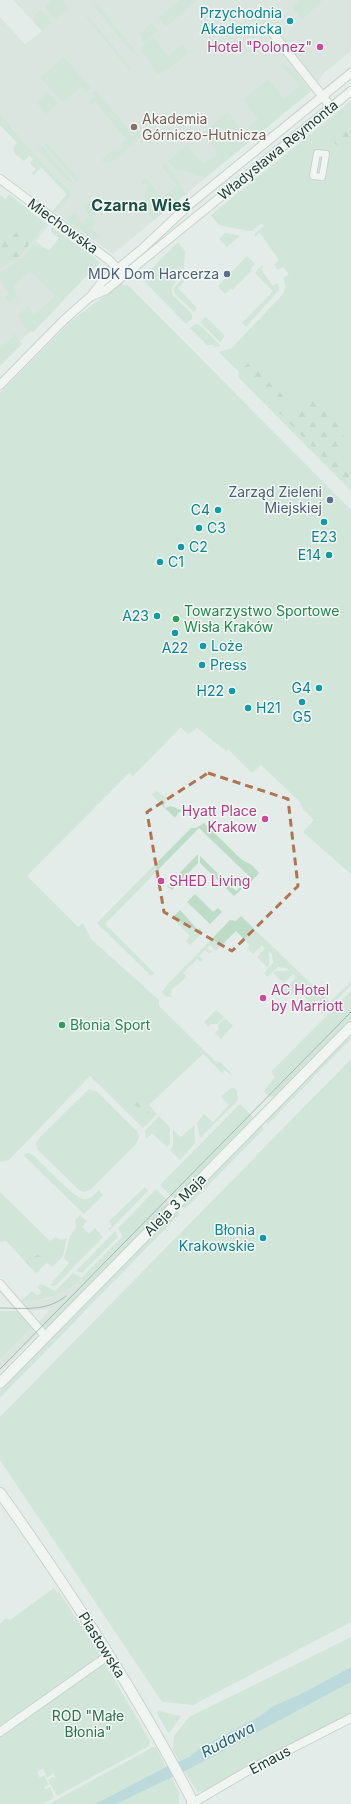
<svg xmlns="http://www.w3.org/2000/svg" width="351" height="1804" font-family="Inter,sans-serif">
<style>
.built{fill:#d1dcd8}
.green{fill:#bcdcc7}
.forest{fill:url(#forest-firs)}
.water{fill:#8cc1cf}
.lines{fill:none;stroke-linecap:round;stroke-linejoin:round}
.pedestrian-casing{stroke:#a6b4af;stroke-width:8}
.minor-casing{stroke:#a6b4af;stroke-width:10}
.tertiary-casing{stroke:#a6b4af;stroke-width:12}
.pedestrian{stroke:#fff;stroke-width:6}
.minor{stroke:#fff;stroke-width:8}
.tertiary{stroke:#fff;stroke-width:10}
.tram{stroke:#5d7873;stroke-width:1}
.marked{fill:none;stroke:#b07453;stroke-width:3;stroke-dasharray:8 5;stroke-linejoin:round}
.culture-dot{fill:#0f9aa8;stroke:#f3f9f6;stroke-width:1.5}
.hotel-dot{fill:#d1479c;stroke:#f3f9f6;stroke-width:1.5}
.education-dot{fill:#8d6e63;stroke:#f3f9f6;stroke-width:1.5}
.service-dot{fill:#5c6f8a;stroke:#f3f9f6;stroke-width:1.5}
.leisure-dot{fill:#2e9e5b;stroke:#f3f9f6;stroke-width:1.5}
.labels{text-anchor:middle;stroke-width:3;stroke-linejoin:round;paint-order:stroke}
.culture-label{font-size:14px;fill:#0d838f;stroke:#f3f9f6;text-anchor:end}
.hotel-label{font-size:14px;fill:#b23c85;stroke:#f3f9f6;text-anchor:end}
.education-label{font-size:14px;fill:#785e54;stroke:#f3f9f6;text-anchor:start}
.street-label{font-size:14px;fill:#233d37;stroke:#f3f9f6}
.service-label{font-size:14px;fill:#4e5e75;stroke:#f3f9f6;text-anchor:end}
.leisure-label{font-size:14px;fill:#27864d;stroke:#f3f9f6;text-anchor:start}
.park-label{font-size:14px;fill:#2e724d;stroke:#f3f9f6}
.water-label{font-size:15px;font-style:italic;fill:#1f6277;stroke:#f3f9f6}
.quarter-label{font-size:16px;font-weight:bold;fill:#1f4e46;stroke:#f3f9f6}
</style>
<defs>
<pattern id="forest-firs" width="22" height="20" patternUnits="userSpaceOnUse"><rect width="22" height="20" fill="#bcdcc7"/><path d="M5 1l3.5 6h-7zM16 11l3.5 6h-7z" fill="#a1beac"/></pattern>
</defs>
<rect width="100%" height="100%" fill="#e3ece8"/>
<path class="built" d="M13,0H351V51L324,73L310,92L113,254L53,211L67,194L0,125V17L25,44L42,31Z
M7,197L49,225L36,241L48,251L62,235L100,262L33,332L31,331L20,341L22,344L0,366V208Z
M162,1196L43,1327L39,1322L50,1309L29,1311L21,1301L49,1299L76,1283Z
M32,1327L36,1336L0,1372V1360Z"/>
<path class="green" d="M52,0H62L69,9L56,20L45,7Z
M180,0H198L166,27L158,18Z
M300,0H323L302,20L292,7Z
M95,4L98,5L135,50V53H132L95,8Z
M40,9L52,23L42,31L32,19L37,13L40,15L38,12Z
M85,16L90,17L89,19L92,20V23L97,26V29H100V32L103,33V35L108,39V42H111V45H114L113,48L116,49V51L119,52V55H122L124,61H127L126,64L132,68L129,70Z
M152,23L159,32L157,34L155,32L144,43L141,42L142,39L139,34Z
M153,37L168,56L162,61L183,44L189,52L169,69L167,68L158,75L147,60L148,59L141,52L144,44Z
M64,57L91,88L86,92L82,86L62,103L40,77Z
M283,64L294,71L310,92L202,180L203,177L179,169L178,172L168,161L187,145L203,164L215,156L218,152L202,133L228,112L243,132L258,119L243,100L268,79L284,99L299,86L282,65Z
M96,91L132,133L137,129L142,136L111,163H105L101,160L115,149L118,151L123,146L121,143L126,139L95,102L90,106L89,102L94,96L92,93Z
M48,92L58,104L46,114L36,102Z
M351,101V491L238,377L239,372L219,352L232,348L282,295L286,287L283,278L289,274L283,267L278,270L274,264L279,260L260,233L255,237V233L264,226L261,223L252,231H248L219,225L211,215Z
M0,115L57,180L70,191V196L56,213L53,211L67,194L41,167L34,175L32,173L36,169L30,163L33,159L29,156L24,161L15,154L13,148L17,143L0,125Z
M47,143L77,177L79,176L81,178L76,182L44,145Z
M42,146L75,184L65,179L40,152L38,150Z
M165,163L177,178L185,194L154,220L144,207H148L144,203L146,200L144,197L148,185L146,183L144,185L141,182L146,178L162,198L177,185L161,166Z
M9,194L46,224L20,256L0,269V195L6,199Z
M89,200L96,215L92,217L96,222L91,227L100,237L93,240L65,220L75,212L82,222L90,216L83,206Z
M52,227L100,262L33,332L32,330L29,333L17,315L29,306L34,315L55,296L30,271L13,286L18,297L9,303L5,297L9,294L0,280V273L23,258L33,245L36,247L39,244L49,251L59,238L50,231Z
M225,233H226L240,236L227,247L219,239Z
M178,242L185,251L184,269L171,289L173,295L192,314V319L186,324L143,280L144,276Z
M247,256L255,264L250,269L252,270L232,290L231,288L225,294L218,286Z
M262,265L264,267L261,269L273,286L278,283L279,290L246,327L242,323L273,291L255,273Z
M183,277L182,279L184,282L178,288L197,308L194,312L175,294L173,289Z
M120,284L129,286L351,510V874L303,832L314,820L303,809L299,801L261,765L252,773L228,749L226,751L197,728L188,734L181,727L133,776L129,773L27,876L78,927L83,923L91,939L159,1000V1006L215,1061L220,1062L232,1074L231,1075L225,1070L222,1073L203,1054L149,1105L157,1114L143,1128L90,1076L9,1160L0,1162V393L70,322Z
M206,317L225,336L220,342L200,322Z
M195,324L200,325L221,346L215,347L213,345H207L190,328Z
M12,331L22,344L0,366V349L13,337Z
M157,791L166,798L164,804L165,808L171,806L183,811L179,812L175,818L151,794Z
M204,823L242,860L252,865L259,873L247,886L244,883L250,877L199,828L105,924L155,974L150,975L97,923L191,828H196Z
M198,854V863L172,890L167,886Z
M200,856L236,891L242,885L244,887L234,896L200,863Z
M195,894L213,912L218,908L222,912L210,924L187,902Z
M180,910L198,930L200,928L202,933L190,945L186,941L190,936L172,918Z
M241,916L330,1002L351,981V985L323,1014L296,990L290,996L284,990L296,978L293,974L284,983L273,973L276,971H289L287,968L278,967L267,977L264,973L273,963L272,954L269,951V965L267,967L257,957L265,948L262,945L253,954L247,948L250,945L236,931L216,951L210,945L207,948L212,952L209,954L205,950L199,956L203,960L201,962L197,959L183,973L187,977L171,990L172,992L170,994L172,997H166L162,992L167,985L230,920L236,921Z
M351,991V1019L276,1096L270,1097L264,1091L275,1077L271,1072Z
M216,1010L224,1017L217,1024H211L208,1027L204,1022Z
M225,1018L233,1026L221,1039L215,1033L218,1030V1025Z
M351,1034V1039L268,1124L265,1121Z
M351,1059V1622L193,1705L162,1702L0,1460V1417Z
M231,1088H234L237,1091L238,1100L200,1138L197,1123L204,1114L213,1122L229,1105L221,1097Z
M89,1089L96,1091L137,1131L139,1137L136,1144L90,1190L83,1192L78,1189L38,1150L36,1144L38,1139Z
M240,1104L254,1118L174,1199L160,1185Z
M159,1116L170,1127V1143L167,1147L152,1133L146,1139L145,1131Z
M194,1125L195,1143L180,1160L170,1150L173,1147V1130L181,1137Z
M261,1125L264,1129L262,1131L186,1208L181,1207Z
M28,1153L33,1155C42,1163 73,1197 83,1199C90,1200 94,1195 99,1190L103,1195L84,1214L23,1155Z
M145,1187L148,1191L109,1231L108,1229L112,1226L109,1221Z
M156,1189L170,1203L48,1327H43L41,1325L84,1281L82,1278L123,1237L118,1228Z
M0,1192L50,1241L55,1237L62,1240L67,1238L63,1256L52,1267L47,1263L36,1273L6,1241L0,1242Z
M177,1211L180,1214L0,1398V1391Z
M80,1215L87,1221L82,1227L89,1234L95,1228L103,1237L55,1286H52L50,1285L69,1263L64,1258L70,1236L76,1227L75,1220Z
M115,1231L118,1237L82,1273L76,1271Z
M73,1273L82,1278C64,1295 46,1301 21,1301L32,1291L37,1295L40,1294L41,1291L37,1287L40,1284L44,1285L55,1291Z
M0,1311H18L32,1327L0,1360Z
M54,1588L57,1593L59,1592L101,1656L0,1729V1624L6,1618L10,1620Z
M351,1637V1667L301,1694L273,1706L260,1716L202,1747L189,1757L179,1761L173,1749L174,1736L189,1717Z
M104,1662L150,1741L149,1746L57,1796L48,1780L53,1777L56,1778L53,1773L47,1778L43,1768L37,1772L40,1778L44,1775L49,1785L44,1787L46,1790L50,1786L54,1798L43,1804H0V1736Z
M351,1682V1714L213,1788L198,1792L184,1771Z
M159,1711L181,1716L170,1732L168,1733L157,1713Z
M153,1747H156L166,1767L95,1804H49Z
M171,1776L179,1793V1804H116Z"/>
<path class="forest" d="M342,125H346L351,130L349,143L347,142L343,145L338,146L333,142L332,138L340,131L339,128Z
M22,228L34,239L20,256L10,263L0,257V245Z
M254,357L271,385L278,388L277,391C284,395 285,398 283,406L286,410L296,418L312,399H316L320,410L338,419C340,424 344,433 344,438C344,447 336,452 346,459L351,458V486L239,372Z
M130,1088L134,1090L155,1114C145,1114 127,1102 128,1090Z
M38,1255L47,1262L36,1273L24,1260Z"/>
<path class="water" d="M351,1667V1682L189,1769L116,1804H95L166,1767L189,1757L202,1747L260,1716L273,1706L301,1694Z"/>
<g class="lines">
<g class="pedestrian-casing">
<path id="pedestrian" d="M317,153L326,154L322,177L313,176Z"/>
</g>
<g class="minor-casing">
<path id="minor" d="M267,26L331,107
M0,179L109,260L122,273
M92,296L106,290L351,91
M0,385L64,320L91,296L102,282L143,248L189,205L351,73
M0,1284L46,1337
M0,1732L109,1655
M191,1804L249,1770L351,1718"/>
</g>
<g class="tertiary-casing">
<path id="tertiary" d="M0,1383L351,1027
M0,1493C71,1592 138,1695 194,1804"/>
</g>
<use href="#pedestrian" class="pedestrian"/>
<use href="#minor" class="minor"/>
<use href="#tertiary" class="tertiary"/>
<path class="tram" d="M0,1308C23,1308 47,1312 66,1296
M0,1369L351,1012"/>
</g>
<path d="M0 0H351V1804H0ZM208,773L288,799L298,886L232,951L164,912L147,812Z" fill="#e3ece8" fill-opacity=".55" fill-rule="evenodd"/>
<path class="marked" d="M208,773L288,799L298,886L232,951L164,912L147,812Z"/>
<g class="culture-dot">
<circle cx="290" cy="21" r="4"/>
<circle cx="218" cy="510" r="4"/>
<circle cx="324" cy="522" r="4"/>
<circle cx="199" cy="528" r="4"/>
<circle cx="181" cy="547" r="4"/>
<circle cx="329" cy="555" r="4"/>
<circle cx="160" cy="562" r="4"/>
<circle cx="157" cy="616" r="4"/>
<circle cx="175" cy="633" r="4"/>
<circle cx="203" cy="646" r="4"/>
<circle cx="202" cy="665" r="4"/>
<circle cx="319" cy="688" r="4"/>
<circle cx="232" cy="691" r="4"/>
<circle cx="302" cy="702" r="4"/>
<circle cx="248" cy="708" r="4"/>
<circle cx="263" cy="1238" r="4"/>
</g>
<g class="hotel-dot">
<circle cx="320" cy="47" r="4"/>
<circle cx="265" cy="819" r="4"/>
<circle cx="161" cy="881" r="4"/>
<circle cx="263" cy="998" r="4"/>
</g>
<circle class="education-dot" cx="134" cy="127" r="4"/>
<g class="service-dot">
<circle cx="227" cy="274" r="4"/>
<circle cx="330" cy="500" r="4"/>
</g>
<g class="leisure-dot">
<circle cx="176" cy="619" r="4"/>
<circle cx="62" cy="1025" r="4"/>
</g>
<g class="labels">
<g class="culture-label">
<text x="282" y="18">Przychodnia<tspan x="282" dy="16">Akademicka</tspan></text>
<text x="210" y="515">C4</text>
<text x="207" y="533" text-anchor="start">C3</text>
<text x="324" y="542" text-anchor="middle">E23</text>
<text x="189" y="552" text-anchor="start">C2</text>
<text x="321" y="560">E14</text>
<text x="168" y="567" text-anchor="start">C1</text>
<text x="149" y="621">A23</text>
<text x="211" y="651" text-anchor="start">Loże</text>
<text x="175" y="653" text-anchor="middle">A22</text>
<text x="210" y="670" text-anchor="start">Press</text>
<text x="311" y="693">G4</text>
<text x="224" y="696">H22</text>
<text x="256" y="713" text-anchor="start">H21</text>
<text x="302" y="722" text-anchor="middle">G5</text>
<text x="255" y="1235">Błonia<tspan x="255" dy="16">Krakowskie</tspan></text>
</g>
<g class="hotel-label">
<text x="312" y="52">Hotel "Polonez"</text>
<text x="257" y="816">Hyatt Place<tspan x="257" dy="16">Krakow</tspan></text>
<text x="169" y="886" text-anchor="start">SHED Living</text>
<text x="271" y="995" text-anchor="start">AC Hotel<tspan x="271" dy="16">by Marriott</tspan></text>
</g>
<g class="education-label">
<text x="142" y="124">Akademia<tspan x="142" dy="16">Górniczo-Hutnicza</tspan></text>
</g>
<g class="street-label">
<text transform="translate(278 150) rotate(-39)" y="5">Władysława Reymonta</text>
<text transform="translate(63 226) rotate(36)" y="5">Miechowska</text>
<text transform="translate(175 1205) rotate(-45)" y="5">Aleja 3 Maja</text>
<text transform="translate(102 1645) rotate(58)" y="5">Piastowska</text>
<text transform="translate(270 1760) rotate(-28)" y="5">Emaus</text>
</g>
<g class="service-label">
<text x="219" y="279">MDK Dom Harcerza</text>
<text x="322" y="497">Zarząd Zieleni<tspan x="322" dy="16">Miejskiej</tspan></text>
</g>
<g class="leisure-label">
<text x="184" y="616">Towarzystwo Sportowe<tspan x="184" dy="16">Wisła Kraków</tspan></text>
<text x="70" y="1030">Błonia Sport</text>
</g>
<g class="park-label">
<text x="88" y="1721">ROD "Małe<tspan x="88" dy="16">Błonia"</tspan></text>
</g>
<g class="water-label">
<text transform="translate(228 1740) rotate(-28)" y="5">Rudawa</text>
</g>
<g class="quarter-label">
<text x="141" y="211">Czarna Wieś</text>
</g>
</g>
</svg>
